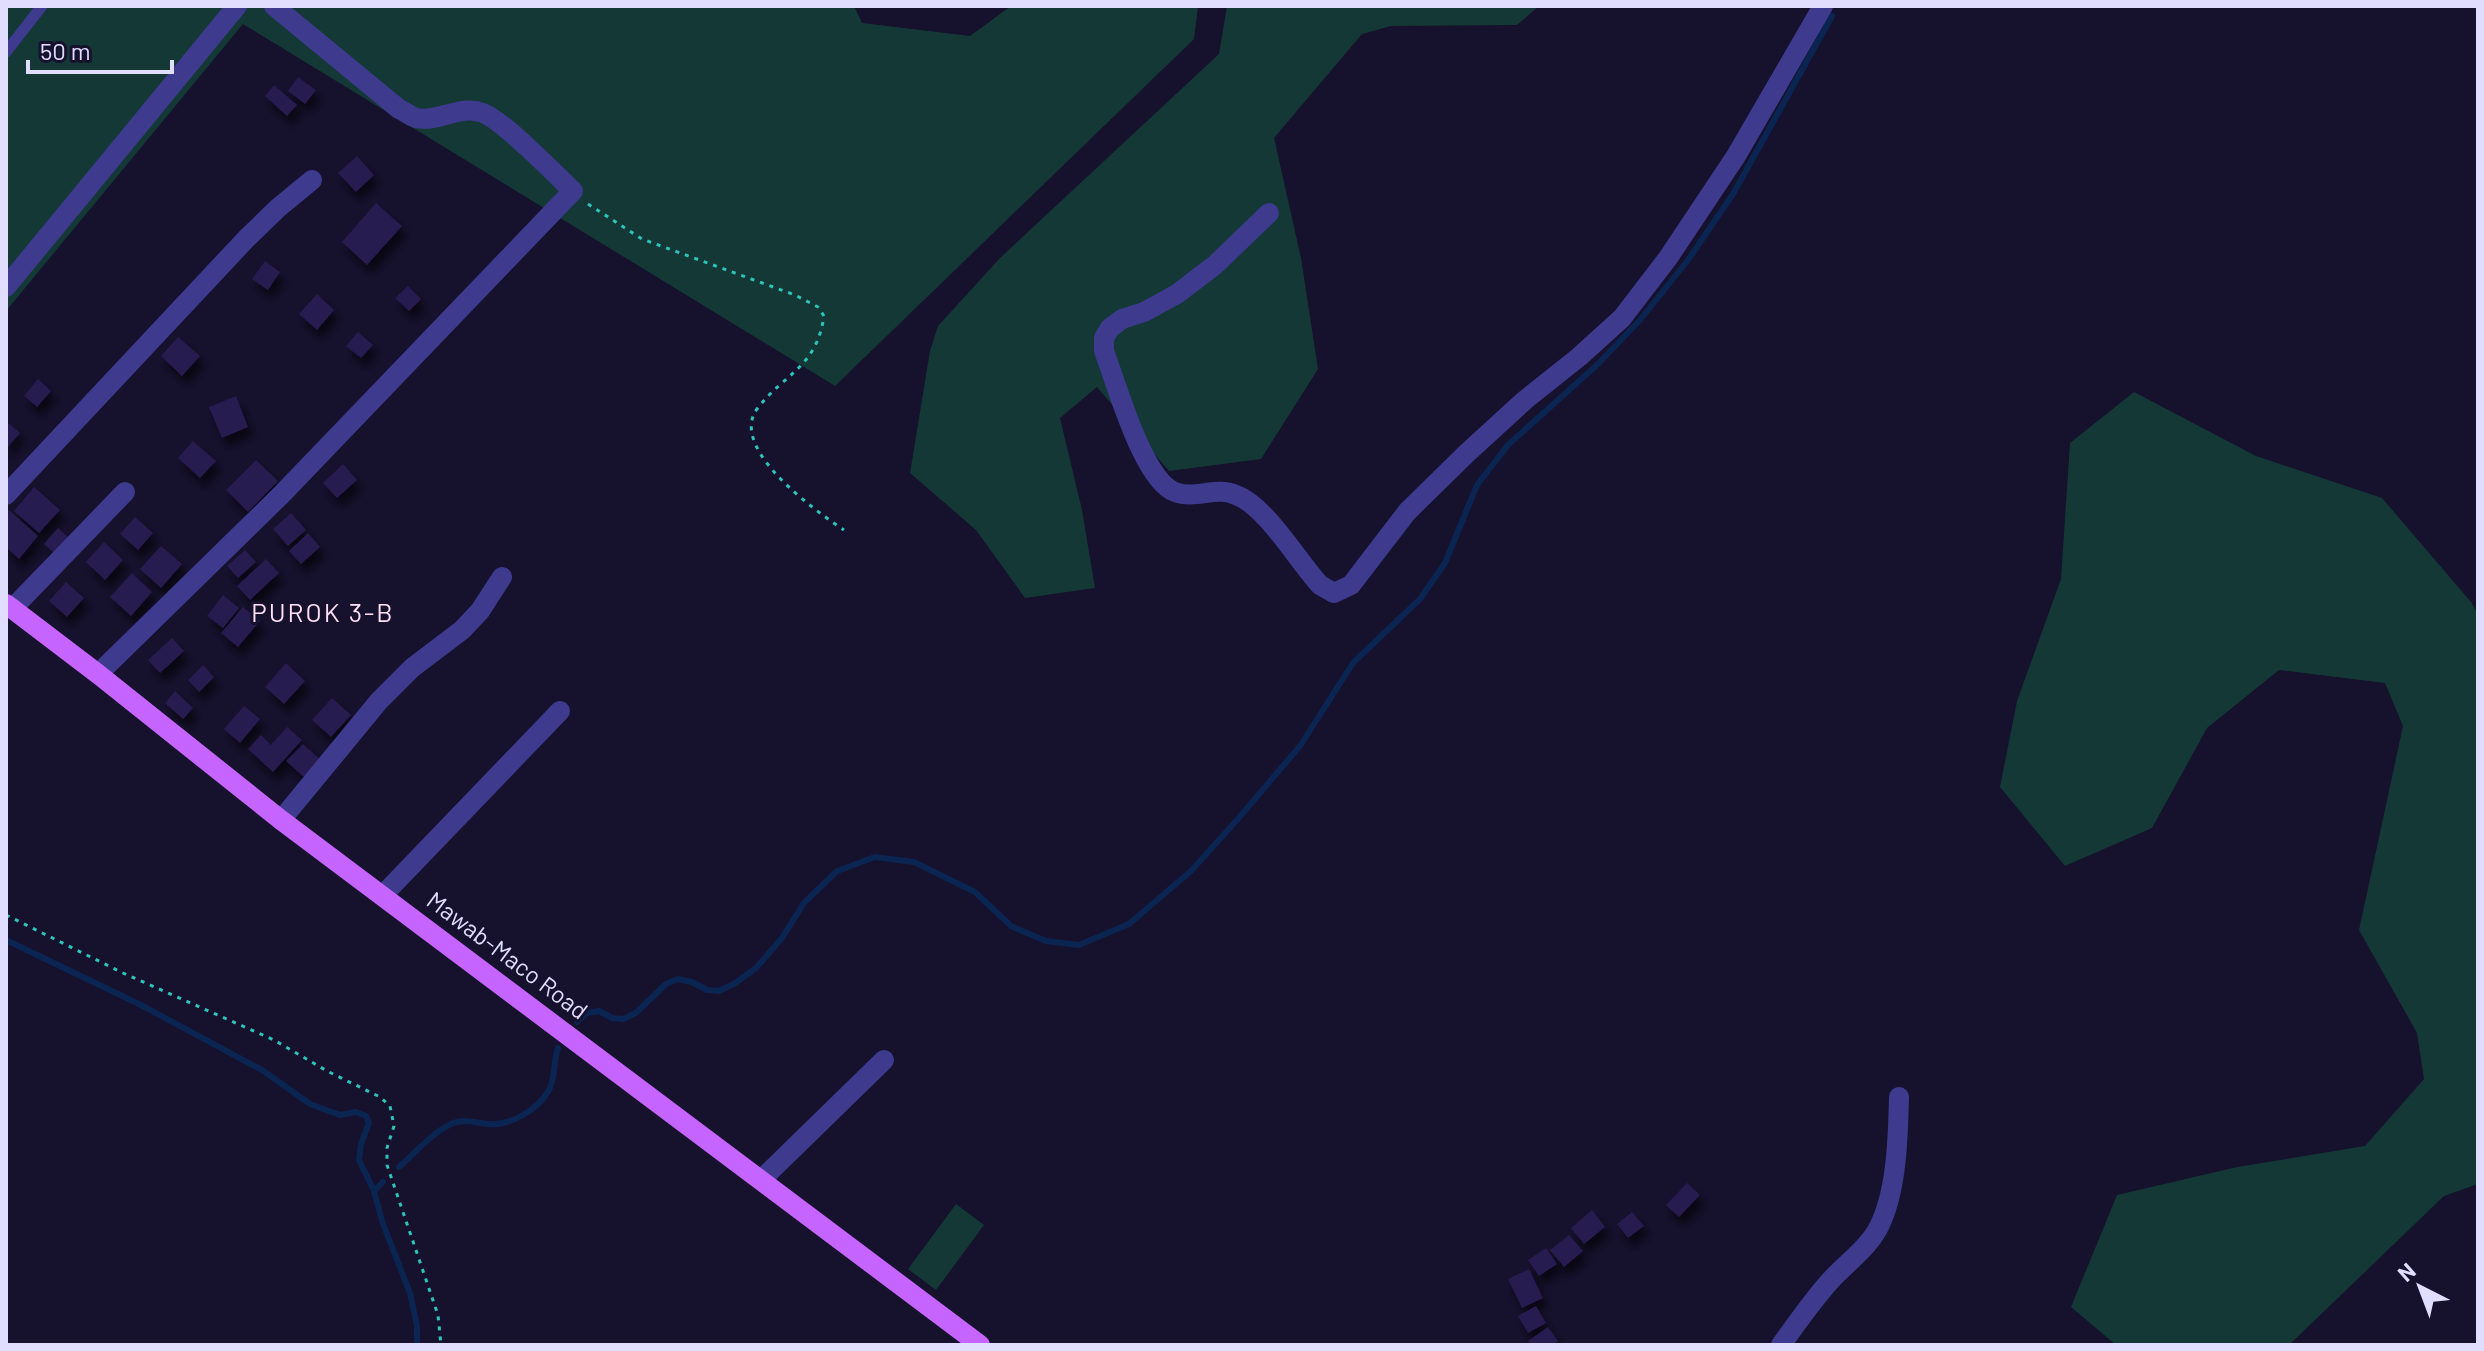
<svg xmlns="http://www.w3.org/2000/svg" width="2484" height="1351" font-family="Barlow,sans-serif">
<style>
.green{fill:#143836}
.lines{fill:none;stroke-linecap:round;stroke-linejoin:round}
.stream{stroke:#0b2552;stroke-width:6}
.building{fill:#261c4f;filter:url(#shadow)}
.path{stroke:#2dc4ba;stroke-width:3;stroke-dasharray:4 6;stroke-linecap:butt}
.lane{stroke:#3e3a8e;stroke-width:11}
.street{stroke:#3e3a8e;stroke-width:20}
.primary{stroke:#c564ff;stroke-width:20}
.labels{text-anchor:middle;stroke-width:6;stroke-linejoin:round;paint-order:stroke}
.street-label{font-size:24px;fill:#e1ddff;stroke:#16112d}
.neighbourhood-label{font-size:26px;letter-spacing:2px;fill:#ffdff4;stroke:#16112d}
</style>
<defs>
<filter id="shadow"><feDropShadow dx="5" dy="9" stdDeviation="4" flood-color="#0009"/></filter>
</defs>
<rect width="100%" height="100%" fill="#16112d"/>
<path class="green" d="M6,6H854L862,23L970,36L1011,6H1198L1194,39L835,386L243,24L6,311Z
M1227,6H1539L1517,25L1391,26L1362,34L1274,138L1301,258L1318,369L1261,459L1169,471L1097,387L1060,418L1082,510L1095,588L1025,598L976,530L910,473L930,351L938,326L1000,258L1219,54Z
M2134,392L2256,456L2382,498L2471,602L2478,614V1184L2444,1196L2289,1345H2116L2071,1307L2117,1195L2237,1167L2365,1146L2424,1079L2417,1033L2359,930L2403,726L2385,683L2279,670L2207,728L2152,828L2065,866L2000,787L2017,701L2061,579L2070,443Z
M956,1204L984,1225L936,1290L908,1269Z"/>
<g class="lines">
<path class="stream" d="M6,940L139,1004L262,1070L310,1104L340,1115L356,1112L366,1116L369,1123L361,1144L359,1160L374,1191L383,1224L410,1293L417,1326V1345
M577,1022L587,1013L599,1011L612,1018L624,1019L637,1012L666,984L678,979L692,982L707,990L719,991L734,984L756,968L782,938L804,903L837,871L875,857L914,862L975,892L1011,926L1046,941L1079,945L1129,924L1191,871L1237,820L1300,746L1353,663L1420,599L1445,563L1477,485L1508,445L1598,364L1640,320L1688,260L1733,194L1832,16
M399,1167C415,1153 432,1133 451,1124C464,1118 475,1123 488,1124C510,1126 538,1110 549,1090C556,1077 553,1061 558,1048
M374,1191L383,1182"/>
</g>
<path class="building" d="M298,77L316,90L305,104L288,91Z
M274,85L297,105L287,116L265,96Z
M357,156L374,175L356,192L338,173Z
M376,203L402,226L367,265L342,242Z
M265,261L280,272L268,290L252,279Z
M408,286L421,299L409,311L395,298Z
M317,294L334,310L317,330L299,314Z
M358,332L373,345L361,358L346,346Z
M178,337L200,356L182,376L161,356Z
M38,379L51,391L37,407L24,396Z
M236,396L248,427L222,438L209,407Z
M6,421L20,433L6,449Z
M193,441L216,461L200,478L178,458Z
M256,460L278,481L248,512L226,490Z
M343,464L357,480L337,498L323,483Z
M34,487L60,510L39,533L14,511Z
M9,510L38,536L19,559L6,547V513Z
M291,513L306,530L288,546L273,529Z
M135,517L153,533L138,550L120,534Z
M58,528L71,540L58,556L44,544Z
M308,533L320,547L301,564L289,551Z
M104,542L123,560L105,580L86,562Z
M161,546L182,564L161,588L140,569Z
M245,550L256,562L238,578L227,566Z
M266,559L279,573L250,600L237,586Z
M132,573L152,592L131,616L110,597Z
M66,582L84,598L67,617L49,601Z
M223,595L239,608L223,628L207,616Z
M243,607L260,621L238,647L221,633Z
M172,638L184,651L160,673L148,660Z
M286,663L305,681L284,704L265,687Z
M203,665L214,677L199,692L188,680Z
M175,691L193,708L183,719L165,703Z
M332,698L351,715L331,737L312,720Z
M244,706L260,719L240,743L224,729Z
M287,727L302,740L273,772L248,749L261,735L271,745Z
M303,744L321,760L305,778L286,761Z
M1687,1183L1700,1195L1679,1217L1666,1205Z
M1592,1210L1605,1227L1584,1244L1571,1228Z
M1632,1212L1644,1226L1628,1238L1617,1224Z
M1569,1235L1583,1251L1564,1267L1550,1250Z
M1546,1248L1557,1264L1539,1276L1528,1260Z
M1529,1269L1543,1298L1522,1308L1508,1279Z
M1536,1306L1546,1323L1528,1333L1518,1316Z
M1548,1327L1558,1341L1552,1345H1531L1528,1341Z"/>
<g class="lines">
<path class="path" d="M588,204L642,239L795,295L818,307L824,316C816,369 784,373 757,409C728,449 817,512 844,530
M6,915L123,973L274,1040L327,1071L380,1097L390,1106L394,1126L387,1148V1165L438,1315L441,1345"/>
<path class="lane" d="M6,52L42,6"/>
<path class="street" d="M1269,213L1215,265L1177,294L1144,312L1122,319L1110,328L1104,338V351C1117,385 1143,480 1175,492C1196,500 1215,486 1236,495C1266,506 1297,560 1320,585L1334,593L1351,585L1407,512L1466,454L1525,400L1579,357L1622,318L1668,258L1736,156L1823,6
M6,287L237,6
M6,495L246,239L278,208L312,180
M12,609L125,492
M98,674L282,494L573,191C554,173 504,121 483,113C460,104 438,123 416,118C410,116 404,111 399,109L274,6
M281,820L379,701L412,668L462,630L480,611L502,577
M383,895L560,711
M762,1179L884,1060
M1781,1345C1797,1323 1812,1301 1830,1281C1848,1261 1872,1246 1882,1220C1897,1185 1898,1135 1899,1097"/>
<path class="primary" d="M6,604L98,674L281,820L980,1345"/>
</g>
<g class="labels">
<g class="street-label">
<text transform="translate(507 956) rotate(37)" y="8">Mawab-Maco Road</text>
</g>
<g class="neighbourhood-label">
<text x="323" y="622">PUROK 3-B</text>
</g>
</g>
<rect width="2484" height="1351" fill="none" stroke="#e1ddff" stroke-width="16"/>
<g transform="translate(2420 1287) rotate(318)" stroke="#16112d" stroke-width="6" paint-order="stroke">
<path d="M0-6L14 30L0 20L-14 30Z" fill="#e1ddff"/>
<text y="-12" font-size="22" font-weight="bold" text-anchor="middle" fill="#e1ddff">N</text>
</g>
<path d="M28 60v12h144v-12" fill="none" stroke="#e1ddff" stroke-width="4"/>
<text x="40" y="60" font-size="24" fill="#e1ddff" stroke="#16112d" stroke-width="6" paint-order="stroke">50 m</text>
</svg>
